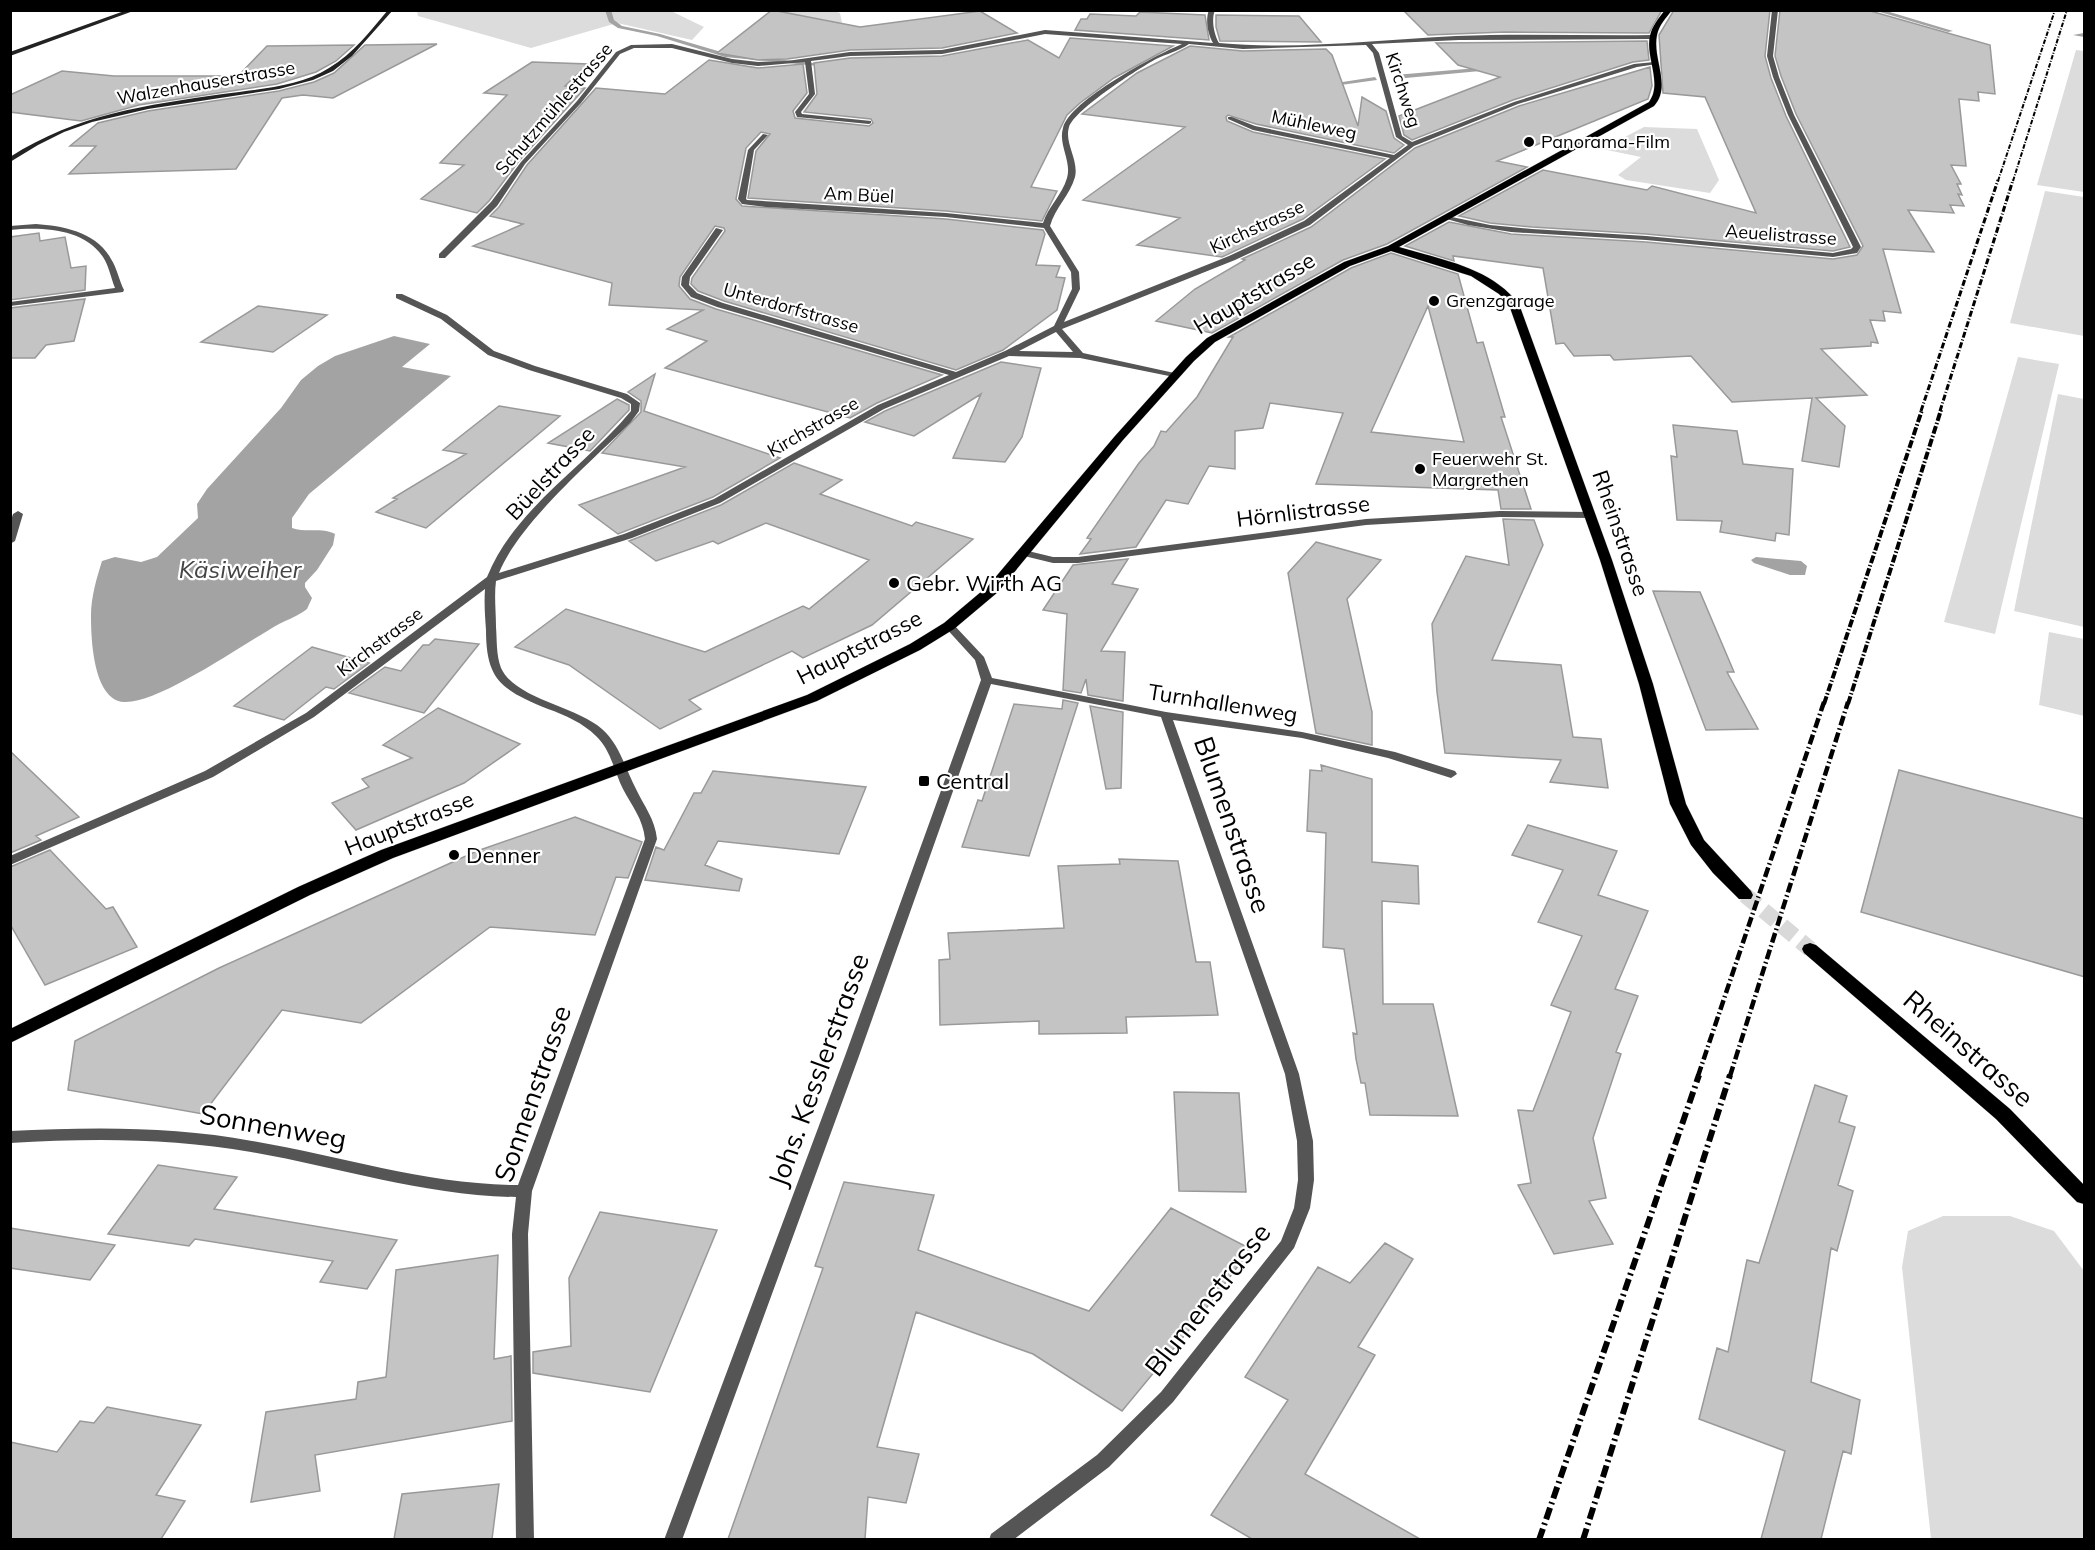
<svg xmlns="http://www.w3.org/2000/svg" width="2095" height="1550" font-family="Mulish,sans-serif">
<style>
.green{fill:#dcdcdc}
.water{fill:#a3a3a3}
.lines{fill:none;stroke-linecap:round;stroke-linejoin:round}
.stream{fill:#a3a3a3;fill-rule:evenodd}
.building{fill:#c4c4c4;stroke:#999;stroke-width:1.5;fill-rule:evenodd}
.primary-tunnel{stroke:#d9d9d9;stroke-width:16;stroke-dasharray:16 8;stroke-linecap:butt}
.primary-casing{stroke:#dbdbdb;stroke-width:1}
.street{fill:#555;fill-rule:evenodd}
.secondary{fill:#222;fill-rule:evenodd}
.primary{fill:#000;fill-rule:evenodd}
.rail-far4{stroke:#000;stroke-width:2;stroke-dasharray:4.5 1.5 1 1.5;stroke-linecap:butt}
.rail-far3{stroke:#000;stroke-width:3;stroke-dasharray:6 2 1 2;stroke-linecap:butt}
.rail-far2{stroke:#000;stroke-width:4;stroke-dasharray:8 2 1.5 2;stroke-linecap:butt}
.rail-far1{stroke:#000;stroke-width:4.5;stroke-dasharray:10 3 1.5 3;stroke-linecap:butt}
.rail{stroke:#000;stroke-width:6;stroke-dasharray:12 4 2 4;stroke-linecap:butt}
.poi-dot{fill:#000;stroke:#fff;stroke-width:2}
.labels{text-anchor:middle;stroke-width:4.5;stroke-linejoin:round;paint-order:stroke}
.far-street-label{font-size:18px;fill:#000;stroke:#fff}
.far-poi-label{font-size:18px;fill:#000;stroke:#fff;text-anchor:start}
.street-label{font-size:22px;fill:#000;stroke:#fff}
.poi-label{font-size:22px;fill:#000;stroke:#fff;text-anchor:start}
.water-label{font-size:24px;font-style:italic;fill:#444;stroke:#fff}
.near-street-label{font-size:27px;fill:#000;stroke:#fff}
</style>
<rect width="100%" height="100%" fill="#fff"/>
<path class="green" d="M417,11H671L704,27L692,40L617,23L531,48L418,16Z
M778,11L831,10L840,13L842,23Z
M2076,50L2084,51V192L2037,185Z
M1644,127L1697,129L1719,180L1710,193L1626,180L1618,175L1641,157L1602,149Z
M2045,191L2084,197V336L2010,323Z
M2018,357L2059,364L1995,634L1944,622Z
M2058,394L2084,399V627L2014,611Z
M2049,632L2084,639V716L2039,705Z
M1943,1216H2010L2054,1231L2084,1271V1539H1931L1902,1267L1908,1231Z"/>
<path class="water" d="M394,336L430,344L402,367L451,376L309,494L292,518V528C306,533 322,527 335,534L333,545L317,570L305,583V587L312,598L307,609C298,616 289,619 279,624C245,643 159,704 124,702C93,700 91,638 91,615C91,597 97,577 102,561L115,557L141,562L157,557L198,518L197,504L207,489L281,408L301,380L318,366L335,356Z
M1756,557L1801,561L1807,566L1805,575H1790L1754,563L1751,560Z"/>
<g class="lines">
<path class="stream" d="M605,10H611L614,20L622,26L660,34L728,54L832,65L829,67L725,57L657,36L618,28L609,22Z
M1873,10H1883L1953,31L1948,32Z
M2084,33V37L2073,35Z
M1489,67L1491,70L1395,79L1392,77L1395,75Z
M1375,77L1377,80L1326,87L1323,85Z"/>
</g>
<path class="building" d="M772,10L860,27L980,11L1017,33L942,48L850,50L787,59L758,60L717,53Z
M1403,10H1662L1649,33L1505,32L1428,35Z
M1674,10H1770L1765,56L1771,78L1786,116L1850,247L1833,251L1646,234L1532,227L1490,223L1459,216L1543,170L1647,190L1652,186L1756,213L1705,97L1663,93L1659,35Z
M1780,10H1867L1990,45L1995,94L1978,92L1979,101L1959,99L1966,166L1951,165L1961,184H1957L1962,195L1958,194L1964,206L1950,205L1954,213L1908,210L1934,252L1883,249L1901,313L1883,311L1885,321L1870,320L1878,343L1871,342V346L1821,349L1867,395L1816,398L1845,426L1839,467L1802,461L1812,398L1732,402L1691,356L1614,360L1610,355L1574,356L1564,343L1556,344L1543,268L1453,256L1454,261L1405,246L1449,222L1511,234L1646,242L1833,259L1857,255L1863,246L1796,114L1781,76L1775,56Z
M1140,12L1205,15L1209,40L1075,30L1081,19H1087L1090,14L1136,16Z
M1216,15L1299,16L1321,42L1220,41L1216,27Z
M1070,38L1173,46L1114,78L1080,103L1067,115L1031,187L1057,191L1042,221L946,211L748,198L756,151L770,134L761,132L746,148L736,199L742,206L946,219L1043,230L1045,234L1036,265L1060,266L1056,277L1065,278L1057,310L1003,350L956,370L724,301L698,291L691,284L692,278L725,231L724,228L715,226L680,277L679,286L690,299L716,309L942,375L877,403L850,418L665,368L707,341L667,329L703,310L609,305L612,283L473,246L523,224L490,216L499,207L527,165L596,88L665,94L709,60L758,68L803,64L807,93L793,111L795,118L869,126L873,123L871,119L804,112L817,94L814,63L850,58L942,56L1028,40L1059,58Z
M1647,41L1649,60L1633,62L1513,100L1412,140L1404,135L1399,116L1500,77L1458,65L1436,43Z
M437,44L333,98L303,95L282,98L236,169L69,174L96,146H70L98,123L148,111L279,91L314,82L334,73L365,45Z
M354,45L336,61L316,72L277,84L139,105L81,121L10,112V95L62,71L114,76H238L267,46Z
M1190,46L1243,51L1326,49L1332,55L1358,126L1362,97L1386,111L1394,138L1404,145L1394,153L1256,124L1228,115L1226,117L1227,121L1253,132L1385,159L1303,219L1222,257L1137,245L1180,218L1083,200L1185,127L1082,114L1137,73Z
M532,62L588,64L565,86L585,88L519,161L489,201L477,213L421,199L464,165L440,163L507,95L484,93Z
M1650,67L1652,86L1648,99L1497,161L1527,167L1387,244L1343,260L1212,333L1156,321L1195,289L1245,260L1242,259L1311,227L1415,148L1519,106Z
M39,233L40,241L65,237L71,268L86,266L85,290L10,300V237Z
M1391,253L1458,274L1477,343L1483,342L1505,417H1501L1531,509H1501L1498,490L1316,484L1343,413L1270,403L1263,428L1235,431V469L1209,466L1188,504L1166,500L1136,547L1080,554L1091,539L1087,538L1139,463L1154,446L1161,431L1166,432L1197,397L1233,337H1229L1351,268ZM1428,306L1464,442L1371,432Z
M85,299L74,341L46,345L35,358H10V308Z
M258,306L327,315L273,352L201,342Z
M1001,362L1041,368L1022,437L1005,462L953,458L981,394L914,436L865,422L885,411Z
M655,374L644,411L780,458L713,497L618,534L579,505L685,467L602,453L641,412V401L628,392Z
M617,399L629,405V410L590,451L548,443Z
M499,406L560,416L426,528L376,512L397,499L393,498L466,454L443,450Z
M1673,425L1737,431L1743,464L1793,469L1789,535L1776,533L1775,541L1720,532L1722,521L1677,520L1671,456L1677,457Z
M794,463L842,480L820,494L912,526L916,522L973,539L872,625L803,658L792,651L689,700L701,709L660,729L569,665L515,647L566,609L705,652L803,606L809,609L869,560L766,523L718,544L713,541L656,561L629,541L721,505Z
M1503,519L1534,520L1543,545L1492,660L1561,665L1573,737L1601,739L1608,788L1550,782L1561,760L1445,753L1437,692L1432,624L1466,556L1509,565Z
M1316,542L1381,560L1347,599L1372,712V745L1316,733L1288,573Z
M1128,559L1112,584L1138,589L1101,651L1125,652L1123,701L1088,695L1086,679L1081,693L1063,690L1067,614L1043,610L1073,565Z
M1653,591L1700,592L1734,672H1727L1758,729L1706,730Z
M435,639L479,644L424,713L349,693L385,667L401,671L423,645H429Z
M312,647L369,663L334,689L326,687L284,720L234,706Z
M1063,700L1078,703L1029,856L962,847L978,800L982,801L1014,704L1062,709Z
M1090,706L1123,712L1121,788L1106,789Z
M438,708L520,744L464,783L356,830L332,803L369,787L362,779L412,758L383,745Z
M10,751L79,817L36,836L41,840L10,853Z
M1321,765L1372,779V862L1418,866L1419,904L1382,901L1383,1004H1433L1458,1116L1370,1115L1365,1083H1361L1356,1059L1353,1033L1357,1034L1344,949L1323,947L1326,833L1307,831L1310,770L1322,771Z
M1899,770L2085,819V977L1861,912Z
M713,771L866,787L839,854L718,841L705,865L742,879L739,891L645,880L656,847L664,850L694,793H701Z
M575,817L642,842L628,878L616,877L595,935L490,927L361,1023L282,1010L203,1114L68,1090L75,1041L219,968L477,851Z
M1528,825L1617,851L1598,895L1648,911L1615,989L1638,996L1616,1052L1621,1054L1593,1138L1606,1198L1589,1201L1613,1244L1554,1254L1518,1185L1531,1183L1518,1110L1533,1111L1571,1012L1551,1005L1582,936L1538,922L1563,870L1512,855Z
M50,850L106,909L113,907L137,947L45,985L10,924V867Z
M1119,859L1178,861L1196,962H1210L1218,1015L1126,1017L1127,1033L1039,1034V1021L940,1025L939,960L950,959L948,933L1064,928L1058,866L1120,864Z
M1815,1085L1847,1096L1839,1122L1855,1127L1838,1185L1853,1191L1837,1251L1831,1248L1811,1382L1860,1400L1851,1454L1843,1451L1821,1539H1761L1785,1451L1699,1419L1717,1348L1728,1352L1747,1260L1759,1263Z
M1174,1092L1239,1093L1246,1192L1179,1191Z
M158,1165L237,1177L214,1209L397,1240L367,1289L320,1282L333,1261L195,1239L189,1246L108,1234Z
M844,1182L934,1195L918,1250L1089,1311L1171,1208L1251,1249L1198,1319L1122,1411L1033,1354L916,1312L877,1447L919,1454L906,1503L868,1497L865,1539H728L823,1268L815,1266Z
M600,1212L717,1230L650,1392L533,1373V1352L571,1346L569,1278Z
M10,1228L115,1245L90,1280L10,1268Z
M1385,1243L1413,1259L1358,1347L1375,1355L1305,1474L1420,1539H1252L1211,1515L1288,1400L1245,1377L1318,1267L1350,1283Z
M498,1255L494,1359L511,1356L512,1421L315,1455L320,1491L251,1502L266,1412L356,1399L358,1382L386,1377L396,1270Z
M107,1407L201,1425L156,1495L185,1501L161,1539H10V1442L57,1452L80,1421L94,1423Z
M499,1484L492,1539H394L402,1494Z"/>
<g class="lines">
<path class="primary-tunnel" d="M1745,895L1810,949"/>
<g class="primary-casing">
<path id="primary" d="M1665,10H1672C1666,18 1659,25 1657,35C1652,59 1672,86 1654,106L1399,247C1442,260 1490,267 1519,304L1612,560L1653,684L1686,804L1704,840L1751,891L1753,895L1751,899H1739L1713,873L1691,845L1670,804L1639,684L1600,560L1509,305L1499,294L1471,276L1391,251L1350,266L1215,342L1194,361L1123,440L998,592L954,629L920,650L817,701L393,858L310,895L10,1043V1029L298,887L381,850L807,695L910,644L944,623L988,586L1115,436L1186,357L1207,338L1344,262L1388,246L1649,102C1663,83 1645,57 1650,36C1652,26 1659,18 1665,10Z
M1810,943L1816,945L2010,1109L2084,1185V1204L2077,1202L1996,1119L1804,953L1802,949L1804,945Z"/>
</g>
<path class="street" d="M1209,10H1215C1211,20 1214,34 1219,43C1298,50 1377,40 1456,36C1521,33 1587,36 1652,35L1655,37L1652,39L1459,40L1372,44L1379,53L1402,136L1412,142L1514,102L1634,64L1654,62L1657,64L1637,67L1518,104L1414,146L1310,225L1235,260L1062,329L1083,353L1179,374V378L1080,358L1009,356L884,409L720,503L632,538L496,581C494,596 496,611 496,627C497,640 496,655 501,668C515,699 576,706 602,729C620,745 625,768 636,789C644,806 655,819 657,839L532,1191L528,1234L534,1540H516L512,1234L516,1197C425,1196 339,1167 251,1152C172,1138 91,1138 10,1143V1131C91,1127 173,1126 252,1141C341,1156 428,1185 518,1185L645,839C643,819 632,806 623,789C614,771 611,750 596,736C583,723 565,715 548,709C503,690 486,682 486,630C485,616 484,603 485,589L314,717L213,777L10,865V856L205,771L306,713L487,577C515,508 585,467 631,411V404L621,398L529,370L488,355L441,319L396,298V294H402L447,315L494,351L535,366L627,394L640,403L639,411L630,423C591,462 519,523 499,573L624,534L714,499L878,405L949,375L717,307L691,297L681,285L682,277L716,228L723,230L690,277L689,285L697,293L723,303L956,372L1005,351L1054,326L1072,289L1071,272L1044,228L946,217L766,207L742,204L738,199L748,150L763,134L768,135L754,150L746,199L747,200L946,213L1043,223C1048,207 1062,195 1067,178C1072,161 1058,145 1063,128C1070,100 1156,55 1182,44L1045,34L942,54L850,56L811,61L815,94L801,112L802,114L871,121V123L869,124L797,117L795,112L809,94L805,62L758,66L732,63L672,48H634L620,54L581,103L525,164L497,206L445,258H439V254L491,202L521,162L577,101L616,52L631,45L672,44L732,59L758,62L787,61L850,52L942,50L1045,30L1213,43C1208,34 1205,20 1209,10ZM1189,44L1243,49L1366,45L1373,53L1396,137L1408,145L1394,155L1255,126L1232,117H1228V119L1253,130L1390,158L1304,221L1229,256L1064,322L1080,289L1079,272L1050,226C1055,208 1070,195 1075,177C1079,160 1064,143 1069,127C1075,109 1138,69 1156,59C1166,54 1179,51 1189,44ZM1056,332L1073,352L1019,351Z
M1772,10H1778L1773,56L1779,77L1794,115L1861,247L1857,253L1833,257L1646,240L1511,232L1468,225L1443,218L1447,216L1490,225L1532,229L1646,236L1833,253L1851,249L1853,247L1788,115L1773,77L1767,56Z
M36,224C63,226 97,232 111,259C117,268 119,280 124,290L123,292L10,306V302L115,288C111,278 109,266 103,257C83,228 42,227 10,230V226Z
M18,511L23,514L15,541L10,544V523L13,514Z
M1500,511L1589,512L1594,515L1589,518L1500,517L1366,525L1078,563H1053L1020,555L1019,553L1024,550L1053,557H1078L1366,519Z
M949,623L953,624L984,657L992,678L1166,712L1302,732L1395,752L1455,771L1457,774L1451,778L1388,758L1302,738L1173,720L1299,1074L1313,1141L1314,1180L1310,1208L1294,1248L1173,1402L1109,1467L1013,1540H989L991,1534L1097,1455L1161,1392L1281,1241L1294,1208L1298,1180L1297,1141L1285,1074L1161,717L991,684L859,1056L682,1540H664L845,1056L981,680L975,660L944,626Z"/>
<path class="secondary" d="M127,10H136L10,56V52Z
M388,10H393L352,56L333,71L313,80L279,89L148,109L92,122L64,132L38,145L10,162V157C77,114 147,105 223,94C258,89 299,87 329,68C353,54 370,31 388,10Z"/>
<use href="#primary" class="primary"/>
<path class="rail-far4" d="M1998,181L2055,10
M2013,181L2067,10"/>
<path class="rail-far3" d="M1921,411L1998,180
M1940,411L2013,180"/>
<path class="rail-far2" d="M1824,704L1922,410
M1848,704L1941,410"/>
<path class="rail-far1" d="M1698,1076L1824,702
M1730,1076L1848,702"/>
<path class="rail" d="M1539,1540L1699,1075
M1583,1540L1730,1075"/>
</g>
<g class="poi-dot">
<circle cx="1529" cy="142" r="6"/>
<circle cx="1434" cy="301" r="6"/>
<circle cx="1420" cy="469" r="6"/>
<circle cx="894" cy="583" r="6"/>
<rect x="918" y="775" width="12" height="12" rx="3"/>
<circle cx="454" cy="855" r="6"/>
</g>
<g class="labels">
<g class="far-street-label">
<text transform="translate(206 83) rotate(-10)" y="6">Walzenhauserstrasse</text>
<text transform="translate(1403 90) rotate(72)" y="6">Kirchweg</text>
<text transform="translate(554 109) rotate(-49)" y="6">Schutzmühlestrasse</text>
<text transform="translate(1314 125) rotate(12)" y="6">Mühleweg</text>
<text transform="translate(859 195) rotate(3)" y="6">Am Büel</text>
<text transform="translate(1257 227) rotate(-25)" y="6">Kirchstrasse</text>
<text transform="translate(1781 235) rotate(4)" y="6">Aeuelistrasse</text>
<text transform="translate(791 308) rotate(16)" y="6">Unterdorfstrasse</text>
<text transform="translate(813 427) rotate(-30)" y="6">Kirchstrasse</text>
<text transform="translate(380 642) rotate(-37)" y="6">Kirchstrasse</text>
</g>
<g class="far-poi-label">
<text x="1541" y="148">Panorama-Film</text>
<text x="1446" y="307">Grenzgarage</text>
<text x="1432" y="465">Feuerwehr St.<tspan x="1432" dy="21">Margrethen</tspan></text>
</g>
<g class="street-label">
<text transform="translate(1254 293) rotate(-31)" y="8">Hauptstrasse</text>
<text transform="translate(550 473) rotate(-47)" y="8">Büelstrasse</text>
<text transform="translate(1303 511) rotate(-7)" y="8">Hörnlistrasse</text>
<text transform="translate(1621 533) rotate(71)" y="8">Rheinstrasse</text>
<text transform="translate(859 647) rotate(-27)" y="8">Hauptstrasse</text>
<text transform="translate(1223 703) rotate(9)" y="8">Turnhallenweg</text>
<text transform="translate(409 823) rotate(-22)" y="8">Hauptstrasse</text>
</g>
<g class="poi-label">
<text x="906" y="591">Gebr. Wirth AG</text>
<text x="936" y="789">Central</text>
<text x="466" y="863">Denner</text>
</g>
<g class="water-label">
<text x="240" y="578">Käsiweiher</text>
</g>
<g class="near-street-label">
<text transform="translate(1232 825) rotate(71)" y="9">Blumenstrasse</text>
<text transform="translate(1968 1049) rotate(41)" y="9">Rheinstrasse</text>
<text transform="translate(819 1070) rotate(-70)" y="9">Johs. Kesslerstrasse</text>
<text transform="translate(533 1094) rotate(-71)" y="9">Sonnenstrasse</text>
<text transform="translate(273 1127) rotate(10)" y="9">Sonnenweg</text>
<text transform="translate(1208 1300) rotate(-52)" y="9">Blumenstrasse</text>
</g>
</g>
<rect width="2095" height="1550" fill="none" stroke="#000000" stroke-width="24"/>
</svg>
